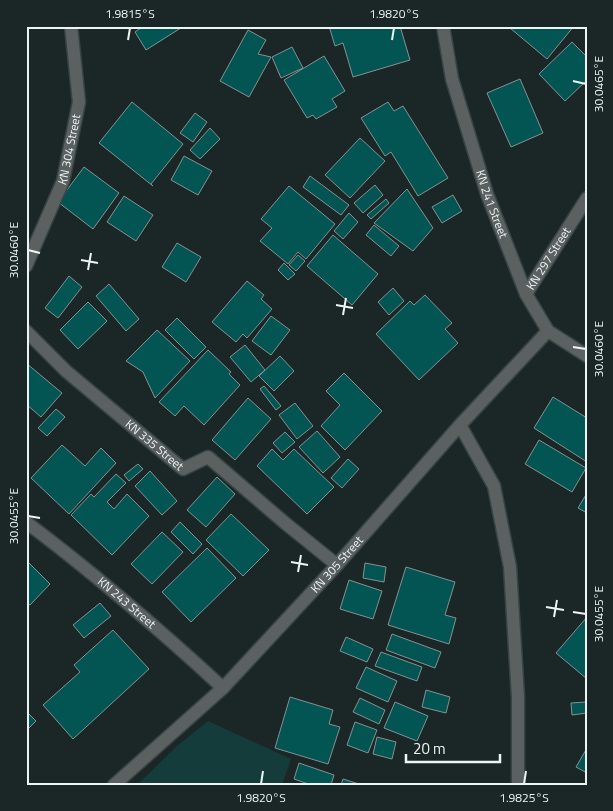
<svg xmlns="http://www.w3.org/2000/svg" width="613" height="811" font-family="'Titillium Web',sans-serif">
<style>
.green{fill:#143c3b}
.building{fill:#035553;stroke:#849291}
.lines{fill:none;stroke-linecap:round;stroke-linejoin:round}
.minor-casing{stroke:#384444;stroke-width:15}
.minor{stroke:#5b6161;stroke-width:12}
.ticks{fill:none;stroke:#ecf4f4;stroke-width:2}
.labels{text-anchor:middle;stroke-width:4;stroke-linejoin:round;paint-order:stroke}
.street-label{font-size:12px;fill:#ecf4f4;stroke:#1b2727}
.neatline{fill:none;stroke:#ecf4f4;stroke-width:2}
.ticks-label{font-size:12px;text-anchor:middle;fill:#ecf4f4}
</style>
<rect width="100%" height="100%" fill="#1b2727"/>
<path class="green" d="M208,721L291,759L282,785H137L177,746Z"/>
<path class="building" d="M144,26H184L146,50L135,32Z
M329,26H400L410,60L353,77L343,43L335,46Z
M512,26H574L547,59L510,28Z
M248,30L266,40L258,54L271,57L249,97L220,81Z
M572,42L587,57V80L565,101L539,74Z
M292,47L303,68L281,78L272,57Z
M324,56L345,91L332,99L337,107L316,119L313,115L307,118L284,80Z
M520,79L543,133L511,147L487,93Z
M132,102L183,144L151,184L153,186L99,143Z
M388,102L394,111L403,106L448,178L418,196L391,152L385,156L361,118Z
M195,113L207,122L193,142L180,133Z
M210,128L220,139L200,159L190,150Z
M360,138L385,161L350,198L325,175Z
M184,156L212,171L198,195L171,180Z
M84,167L119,193L93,229L58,202Z
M310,176L349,205L341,215L303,187Z
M375,185L383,195L363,213L354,203Z
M289,186L335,224L306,259L298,252L288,264L260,241L272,228L261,219Z
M407,189L433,228L413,251L374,223Z
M453,195L462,211L442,223L432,207Z
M124,196L153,215L136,241L107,222Z
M386,199L389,203L371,219L367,215Z
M349,213L358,222L343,239L334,231Z
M374,225L399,246L391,256L366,235Z
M333,235L378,274L352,305L307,266Z
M177,243L201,257L186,282L162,267Z
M298,255L305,261L296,271L289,265Z
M284,263L295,274L288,280L278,270Z
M69,276L82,287L58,318L45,308Z
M247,281L264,295L261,299L272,309L247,338L243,334L236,342L212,322Z
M109,284L139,319L126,331L96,296Z
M393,288L404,301L389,315L378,302Z
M425,295L452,323L445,329L458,343L419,380L376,334L410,301L414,305Z
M88,302L107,321L78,349L60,330Z
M271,316L290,330L271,355L252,341Z
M177,318L206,347L194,359L165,330Z
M157,330L190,361L155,398L143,372L126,361Z
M245,345L265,370L251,382L230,357Z
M208,350L231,372L229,374L240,385L204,425L184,406L175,416L159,402Z
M280,356L294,371L274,391L259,376Z
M26,363L62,393L41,417L26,404Z
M344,373L382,411L345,450L321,426L340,405L326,391Z
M264,386L281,406L276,410L260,389Z
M553,397L587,418V462L534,428Z
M248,398L271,419L235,460L212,440Z
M295,403L313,426L297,439L279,415Z
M56,409L65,417L47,436L38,428Z
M317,431L340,457L323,473L299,447Z
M285,432L295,442L282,453L273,443Z
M539,440L586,468L572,492L525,464Z
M62,445L85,466L101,448L116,463L69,514L31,478Z
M272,449L283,460L294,449L334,487L307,514L257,466Z
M348,459L359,469L342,488L331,478Z
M138,464L143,469L129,481L124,475Z
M150,471L177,501L162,515L135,486Z
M116,474L126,483L107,502L114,509L127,494L149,516L112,555L71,515L91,494L94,497Z
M217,477L235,494L206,527L187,510Z
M587,493V513L578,508Z
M231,514L269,550L243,576L206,540Z
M180,522L202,544L193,554L171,532Z
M162,532L183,552L152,584L131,564Z
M207,548L236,578L191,622L162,592Z
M29,563L50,584L30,605L26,602V565Z
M365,563L386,567L384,582L363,578Z
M406,567L455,582L445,615L456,618L449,644L388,625Z
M349,580L382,591L373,619L340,609Z
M100,603L111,616L84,638L73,625Z
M587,617V679L556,653Z
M113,630L149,669L73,739L43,705L80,672L74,665Z
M392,634L441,652L435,668L386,650Z
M346,637L373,649L367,662L340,651Z
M381,652L422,667L417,681L375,666Z
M366,667L397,681L388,702L356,688Z
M426,690L450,697L446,713L422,707Z
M290,697L333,710L329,724L340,727L328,764L275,748Z
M360,698L385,710L379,724L353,712Z
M395,702L428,716L417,741L384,728Z
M586,702L587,713L572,715L571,703Z
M26,711L36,721L26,731Z
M355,722L377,730L368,753L347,745Z
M377,737L396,742L392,759L373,754Z
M587,748V773L576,767Z
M299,763L334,775L331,785H311L294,779Z
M343,779L362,785H341Z"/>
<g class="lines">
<g class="minor-casing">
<g id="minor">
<path id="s1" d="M443,26L452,79L487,194L526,294L548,331L587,356"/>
<path id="s2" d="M26,266L63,181L79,102L71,26"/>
<path id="s3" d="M526,294L587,198"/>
<path id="s4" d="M26,331L66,371L183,469L208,457L285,523L337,565"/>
<path d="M460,425L494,486L510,567L518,697V785"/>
<path id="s5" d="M26,522C95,574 160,630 223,688"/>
<path id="s6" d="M114,785L223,688L337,565L460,425L548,331"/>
</g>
</g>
<use href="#minor" class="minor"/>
</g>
<path class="ticks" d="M128,40L130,28M392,40L394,28M573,81L586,84M28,250L40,253M81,260L98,263M88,270L91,253M336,305L353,308M343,315L346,298M573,347L586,349M28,516L40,518M291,562L308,565M298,572L301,555M546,607L564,610M573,612L586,614M554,617L557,600M261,784L263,771M524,784L526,771"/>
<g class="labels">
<g class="street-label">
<text dy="4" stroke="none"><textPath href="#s2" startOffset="125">KN 304 Street</textPath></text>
<text dy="4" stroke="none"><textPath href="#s1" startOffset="185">KN 241 Street</textPath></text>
<text dy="4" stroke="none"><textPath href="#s3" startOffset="42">KN 297 Street</textPath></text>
<text dy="4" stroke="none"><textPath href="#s4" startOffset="172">KN 335 Street</textPath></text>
<text dy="4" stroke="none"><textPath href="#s6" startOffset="314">KN 305 Street</textPath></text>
<text dy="4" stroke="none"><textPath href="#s5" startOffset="129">KN 243 Street</textPath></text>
</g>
</g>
<rect width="613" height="811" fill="none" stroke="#1b2727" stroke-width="55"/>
<path d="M406 754v8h94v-8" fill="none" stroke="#ecf4f4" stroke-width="2.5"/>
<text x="413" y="754" font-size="15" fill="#ecf4f4" stroke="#1b2727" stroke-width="4" paint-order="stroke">20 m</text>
<rect x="28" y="28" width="558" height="756" class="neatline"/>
<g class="ticks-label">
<text x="130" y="18">1.9815°S</text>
<text x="394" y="18">1.9820°S</text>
<text transform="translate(599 84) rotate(-90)" y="4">30.0465°E</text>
<text transform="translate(14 250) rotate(-90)" y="4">30.0460°E</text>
<text transform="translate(599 349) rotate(-90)" y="4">30.0460°E</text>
<text transform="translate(14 516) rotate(-90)" y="4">30.0455°E</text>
<text transform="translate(599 614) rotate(-90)" y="4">30.0455°E</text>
<text x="261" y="802">1.9820°S</text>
<text x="524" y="802">1.9825°S</text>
</g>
</svg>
